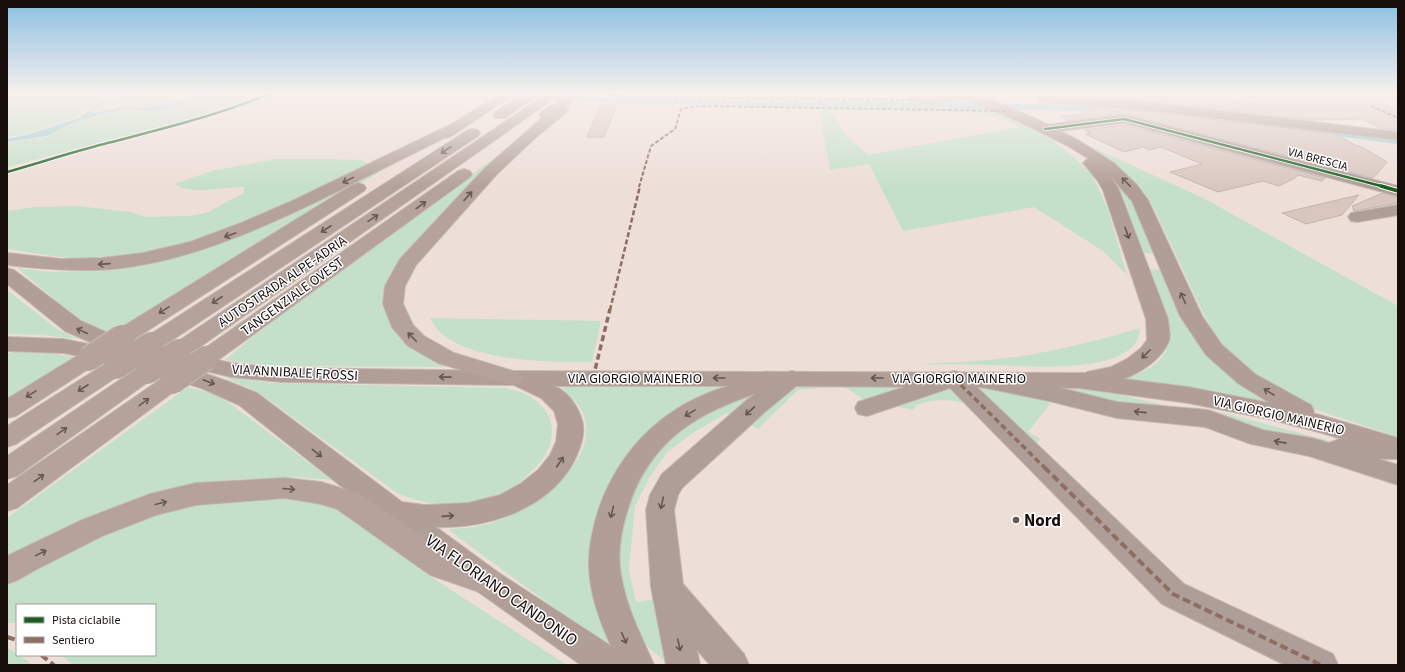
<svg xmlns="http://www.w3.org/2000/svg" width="1405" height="672" font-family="'Source Sans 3',sans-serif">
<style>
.green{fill:#c5e0ca;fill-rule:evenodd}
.water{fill:#9ccfd6}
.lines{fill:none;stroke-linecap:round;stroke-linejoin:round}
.canal{fill:#9ccfd6;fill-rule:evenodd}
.building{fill:#d9c7bf;stroke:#c1b5b0}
.minor-casing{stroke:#c5b9b4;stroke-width:2}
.major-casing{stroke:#c5b9b4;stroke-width:2}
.highway-casing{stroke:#c5b9b4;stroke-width:2}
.path{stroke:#afa29d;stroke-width:1.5;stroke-dasharray:2 1.5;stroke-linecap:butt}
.minor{fill:#ae9e97;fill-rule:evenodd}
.major{fill:#b19e96;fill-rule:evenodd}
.highway{fill:#b4a29b;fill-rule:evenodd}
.highway-bridge-casing{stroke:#c5b9b4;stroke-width:26;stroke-linecap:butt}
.highway-bridge{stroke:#b4a29b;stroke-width:24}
.quiet-far3{stroke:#8d6e63;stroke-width:2;stroke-dasharray:4 2;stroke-linecap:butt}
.quiet-far2{stroke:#8d6e63;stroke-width:2.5;stroke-dasharray:5 2.5;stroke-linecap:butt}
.quiet-far1{stroke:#8d6e63;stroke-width:3.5;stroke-dasharray:6 3.5;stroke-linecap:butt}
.quiet{stroke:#8d6e63;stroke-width:4;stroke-dasharray:8 4;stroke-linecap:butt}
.cycleway-far1-casing{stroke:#fff;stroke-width:4}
.cycleway-casing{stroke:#fff;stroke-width:5.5}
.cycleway-far1{stroke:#1b5e20;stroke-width:2.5}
.cycleway{stroke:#1b5e20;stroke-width:3.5}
.oneway{stroke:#665853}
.oneway2{stroke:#645650}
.oneway3{stroke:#625651}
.poi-dot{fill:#625752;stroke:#fff;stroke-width:1.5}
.labels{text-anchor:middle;stroke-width:3;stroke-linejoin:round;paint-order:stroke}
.far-street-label{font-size:12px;fill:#170e0b;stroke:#fff}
.street-label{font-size:14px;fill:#170e0b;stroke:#fff}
.near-poi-label{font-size:17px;font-weight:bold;fill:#170e0b;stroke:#fff;text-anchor:start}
.near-street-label{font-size:17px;fill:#170e0b;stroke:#fff}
</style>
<rect width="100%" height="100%" fill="#edded7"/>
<path class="green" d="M7,93H110L77,117L29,133L7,137Z
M121,93H207C195,95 183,100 171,103C152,107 132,106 112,109C106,110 98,114 92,112Z
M215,93H291L261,103L155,128L7,167V143L47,137L72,124L105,114L128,110L148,112L168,109L188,103Z
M751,93H836L804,97L752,96Z
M738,104L992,108L1038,130L1068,152L1092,175L1108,210L1127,275L1103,251L1034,207L903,231L869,164L830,170L819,109L737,108ZM829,110L974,113L1001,118L1020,127L868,155L848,138Z
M1072,138L1203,198L1398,306V437L1311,408L1257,378L1229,353L1219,341L1204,315L1150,200C1129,172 1101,155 1072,138Z
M506,149L397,265C373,303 386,330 421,354C428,359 439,360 445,367L272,366L225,360L251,338Z
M402,158L117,335L97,328L77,318L17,268L51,272L85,271L148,262Z
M276,159H329L362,160L370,165C284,206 195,254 97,258C67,260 37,253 7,249V211L35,207L77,206L130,212L147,217L188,216L206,213L244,193V187C224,186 192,196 175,184L211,171Z
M1104,171L1130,193L1155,254L1143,253L1119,192Z
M1147,269L1164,270L1191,332L1201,347L1277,406L1168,385L1125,379C1149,371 1171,360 1169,331Z
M7,290L57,329L78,339L41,335L7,334Z
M430,318L601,321L592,362C550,362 450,363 430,318Z
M1140,328C1139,338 1136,345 1127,351C1100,372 1024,366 989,365C965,365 941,364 916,364C954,362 992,361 1029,355C1067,348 1104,339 1140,328Z
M12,352L51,353L78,358L7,403V354Z
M224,377L273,383L506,388C514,390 524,392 531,397C563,418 555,451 530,473C523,480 515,487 506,491C491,497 474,502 459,504C438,507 416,501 397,493L269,400L257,392Z
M925,384L866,401L843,386L798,390L758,429L746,422L788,391L800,387L818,386Z
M561,385L732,386L608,490L614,652L450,531V529C461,528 473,528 483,525C523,516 590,472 586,426C584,405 572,400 561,385Z
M1054,386L1106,391L1171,407L1121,406Z
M188,387L214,394L228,402L332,480L296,477L268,478L226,480L189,487L7,563V518Z
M971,388L1009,391L1041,396L1050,404L1028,432L1041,439L1034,444Z
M945,389L955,391L970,404C950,400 937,398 916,405L914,410L889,405Z
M764,391L735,417L727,413L691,434L667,452L648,480L635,506L629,569L636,602L662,598L674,665L660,657L647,646L636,632L621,597L617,541L634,477L670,437L705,411Z
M1189,406L1231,415L1338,443L1273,435L1240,426Z
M288,497L320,503L347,514L425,573L567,665H74L60,655H155V605H17V623H7V579L89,537L188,503Z
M7,648L17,653V655H19L33,665H7Z"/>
<path class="water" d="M112,93H119L91,112L92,113L119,108L158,106L214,93L187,103L163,110L145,111L128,109L102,114L71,124L47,136L7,142V139L30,134L79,118Z"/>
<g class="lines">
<path class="canal" d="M487,93H538L607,97L1098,105L1154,108L1159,111L1154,114L1098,111L607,103L492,96Z
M1218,115L1398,136V144L1214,120L1212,118Z"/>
</g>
<path class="building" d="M1064,93H1175L1178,94H1197L1203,98L1272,105L1252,93L1361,94L1398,110V130L1380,128L1362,119L1311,120L1137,100L1068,95Z
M601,105H617L604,137H587Z
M1090,107L1137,110L1335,134L1357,146L1362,147L1387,162L1373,178L1124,114L1068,121L1060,116L1084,114L1081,111L1095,110Z
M1124,125L1325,178L1322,181L1298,175L1295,178L1279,186L1263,181L1218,192L1170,172L1202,164L1161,147L1149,150L1143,147L1124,152L1085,134L1091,133L1084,130Z
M1383,193L1398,197V203L1354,211L1352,206Z
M1359,195L1342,215L1306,224L1282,213Z"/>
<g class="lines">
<g class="minor-casing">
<path id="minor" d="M906,93H916L924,96L954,93H973L974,95L972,98L968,99C952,101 915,110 905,95Z
M1387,93H1398V99L1389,96Z
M1044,95L1137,101L1398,132V140L1137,109L1039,102L1038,99L1039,96Z
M1124,115L1398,186V196L1124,123L1045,133L1040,132L1038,129L1040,126L1045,125Z
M1398,205V215L1357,222L1351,221L1348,217L1351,213L1357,212Z
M792,371L800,373L804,378L800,383L766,411L682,488L678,495L674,510L683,584L744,654L749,665H710L697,650L700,665H666L651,587L646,510L650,495L662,474L748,399L784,373Z
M954,371L962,373L1184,584L1333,654L1338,665H1285L1162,604L950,388L867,416L858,414L855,408L858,402Z
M989,374L1049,385L1117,402L1208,410L1263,430L1312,438L1329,443L1339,439L1398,441V459H1379L1398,465V485L1309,456L1251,444L1205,427L1117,418L1049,401L981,387L977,382L981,377Z"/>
</g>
<g class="major-casing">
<path id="major" d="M955,93H972L987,98L1030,116L1078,140L1114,163L1136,184L1148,200L1202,316L1222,345L1255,374L1311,405L1314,411L1313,413L1398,438V456L1322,433L1269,419L1188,403L1079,388L771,386L768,390C701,410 650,438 628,509C621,530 617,553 621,575C626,607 641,635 654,665H581L477,591L385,521L239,405L201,388L162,376L158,371L162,366L170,364L198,371L227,381L257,393L402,502L425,505L468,503L500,495L520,484L538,470L550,455L556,442L558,424L554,411L541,398L514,385L282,382L231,377L177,364L174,359L177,354L185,352L231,363L282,368L512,371L1086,373L1087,372L1111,367L1127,359L1141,348L1147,340L1146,319L1103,190L1098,181L1083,163L1086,160L1089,159L1068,146L1020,122L957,96ZM1112,178L1132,201L1180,316L1206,355L1239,384L1270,403L1188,387L1124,379C1141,372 1162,359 1169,341C1171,335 1168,325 1168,319L1119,190ZM554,386H728C665,405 621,447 599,508C593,527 588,548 589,568C590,595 600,622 611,646L499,573L436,527C490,529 554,507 577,455C582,443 586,430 581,417C576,404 567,391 554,386Z
M7,268L14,270L81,321L108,333L136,340L139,345L136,350L128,352L92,343L65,331L7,284Z
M7,337L63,339L119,350L122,355L119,360L111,362L63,353L7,351Z"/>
</g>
<g class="highway-casing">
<path id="highway" d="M502,93H516L450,137L444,138C408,156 372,174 336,192C265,227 192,261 113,269C77,272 42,269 7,265V253L61,259L102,258L143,253L190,242L241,223L292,201L452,124Z
M526,93H540L505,118H495L493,115L495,112Z
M548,93H562L187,356L179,358L171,356L168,351L171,346Z
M570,93H584L566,107L568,110L566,113L536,137L496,175L416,265L405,286L403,304L413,325L424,336L454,353L520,373L524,378L520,383L512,385L438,363L408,346L392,327L383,304L385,286L400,259L484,169L542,118L539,115L541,112Z
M473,129L478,130L480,133L478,136L159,349L151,351L143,349L140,344L143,339L468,130Z
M464,169L470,171L472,174L470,177L214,363L206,365L198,363L195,358L198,353L458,171Z
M358,183L364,185L366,188L364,191L130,342L122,344L114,342L111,337L114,332L352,185Z
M88,352L96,354L99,359L96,364L16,416L7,418V399L80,354Z
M116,360L124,362L128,367L124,372L16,444L7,447V426L108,362Z
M147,365L155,367L159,372L155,377L17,476L7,479V456L139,367Z
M172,374L180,377L184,382L180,387L17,508L7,511V485L164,377Z
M285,478L321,482L357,493L452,557L499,573L504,582L499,591L488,595L430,575L337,509L321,504L285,498L196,505L156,515L102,536L37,569L18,580L7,584V556L82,520L150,494L196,483Z"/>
</g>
<path class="path" d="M1011,98H1030"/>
<use href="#minor" class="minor"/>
<use href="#major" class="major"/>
<use href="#highway" class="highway"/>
<g class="highway-bridge-casing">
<path id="highway-bridge" d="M88,359L122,337
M116,367L151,344
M147,372L179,351
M172,382L206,358"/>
</g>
<use href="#highway-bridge" class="highway-bridge"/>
<path class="quiet-far3" d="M572,93L642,97L922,100
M7,94L11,93
M1371,106L1398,118
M639,187L651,146L675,129L681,109L699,106L1009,111"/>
<path class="quiet-far2" d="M610,310L640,186"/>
<path class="quiet-far1" d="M593,378L610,309
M954,378L1045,468"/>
<path class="quiet" d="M1044,467L1173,594L1321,665
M7,637L17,640
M41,655L54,665"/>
<g class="cycleway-far1-casing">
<path id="cycleway-far1" d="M1045,129L1124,119L1385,187
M7,172C39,163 72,152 104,144C161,129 217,116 271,93"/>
</g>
<g class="cycleway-casing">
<path id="cycleway" d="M1381,186L1398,191"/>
</g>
<use href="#cycleway-far1" class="cycleway-far1"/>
<use href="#cycleway" class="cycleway"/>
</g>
<defs><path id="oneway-shaft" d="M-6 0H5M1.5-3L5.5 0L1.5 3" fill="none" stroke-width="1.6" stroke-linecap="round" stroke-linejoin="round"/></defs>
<g class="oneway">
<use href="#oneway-shaft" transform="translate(446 150) rotate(147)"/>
<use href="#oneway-shaft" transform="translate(348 180) rotate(154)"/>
<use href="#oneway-shaft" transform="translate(468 196) rotate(-48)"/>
<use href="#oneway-shaft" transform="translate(421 205) rotate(-36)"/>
<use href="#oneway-shaft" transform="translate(373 218) rotate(-34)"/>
<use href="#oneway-shaft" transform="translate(326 229) rotate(147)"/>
<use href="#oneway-shaft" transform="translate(230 235) rotate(160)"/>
<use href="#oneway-shaft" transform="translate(104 264) rotate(176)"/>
<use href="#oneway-shaft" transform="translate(217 300) rotate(147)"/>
<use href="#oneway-shaft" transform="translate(164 310) rotate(148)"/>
<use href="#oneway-shaft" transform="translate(412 337) rotate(-134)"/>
<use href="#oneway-shaft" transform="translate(83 388) rotate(147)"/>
<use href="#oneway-shaft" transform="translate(31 394) rotate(148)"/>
<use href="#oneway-shaft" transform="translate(144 402) rotate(-36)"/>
<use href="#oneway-shaft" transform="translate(62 431) rotate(-35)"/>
<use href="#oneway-shaft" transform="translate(39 478) rotate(-36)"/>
<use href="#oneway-shaft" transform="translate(289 489) rotate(5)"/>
<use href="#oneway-shaft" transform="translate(161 503) rotate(-14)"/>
<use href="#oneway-shaft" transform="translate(41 553) rotate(-26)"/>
</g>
<g class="oneway2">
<use href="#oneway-shaft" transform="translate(1126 182) rotate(-134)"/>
<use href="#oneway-shaft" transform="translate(1127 233) rotate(71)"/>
<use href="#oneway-shaft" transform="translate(1183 298) rotate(-114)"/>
<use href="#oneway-shaft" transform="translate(82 331) rotate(-155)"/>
<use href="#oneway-shaft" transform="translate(1146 354) rotate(135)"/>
<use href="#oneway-shaft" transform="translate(445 377) rotate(-179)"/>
<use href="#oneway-shaft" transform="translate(719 378) rotate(180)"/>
<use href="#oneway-shaft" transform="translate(877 378) rotate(-180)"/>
<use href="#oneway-shaft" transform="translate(209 382) rotate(20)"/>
<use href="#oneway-shaft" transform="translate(1269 392) rotate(-148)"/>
<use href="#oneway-shaft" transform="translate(690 413) rotate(149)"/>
<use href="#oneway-shaft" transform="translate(317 453) rotate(38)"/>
<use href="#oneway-shaft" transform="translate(560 462) rotate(-56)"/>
<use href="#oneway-shaft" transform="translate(612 512) rotate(104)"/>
<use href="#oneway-shaft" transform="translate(448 516) rotate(-4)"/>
<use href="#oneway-shaft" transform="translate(624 638) rotate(67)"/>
</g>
<g class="oneway3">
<use href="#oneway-shaft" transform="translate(750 411) rotate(137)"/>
<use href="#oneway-shaft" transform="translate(1140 412) rotate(-174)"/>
<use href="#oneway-shaft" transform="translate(1280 442) rotate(-169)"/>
<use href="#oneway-shaft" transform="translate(662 503) rotate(103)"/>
<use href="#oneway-shaft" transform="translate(679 645) rotate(78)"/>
</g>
<linearGradient id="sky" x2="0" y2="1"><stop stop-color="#89bfe1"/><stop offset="0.5" stop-color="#f7f0ed"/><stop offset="1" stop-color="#f7f0ed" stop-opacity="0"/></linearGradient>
<rect width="1405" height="187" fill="url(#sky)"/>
<circle class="poi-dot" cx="1016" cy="520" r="4"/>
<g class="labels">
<g class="far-street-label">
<text transform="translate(1318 159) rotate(15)" y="4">VIA BRESCIA</text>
</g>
<g class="street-label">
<text transform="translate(282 281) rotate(-34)" y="5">AUTOSTRADA ALPE-ADRIA</text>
<text transform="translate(292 296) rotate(-36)" y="5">TANGENZIALE OVEST</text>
<text transform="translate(295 372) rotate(3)" y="5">VIA ANNIBALE FROSSI</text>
<text x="635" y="383">VIA GIORGIO MAINERIO</text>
<text x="959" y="383">VIA GIORGIO MAINERIO</text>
<text transform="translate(1279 415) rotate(13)" y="5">VIA GIORGIO MAINERIO</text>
</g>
<g class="near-poi-label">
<text x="1024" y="526">Nord</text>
</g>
<g class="near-street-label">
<text transform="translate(502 590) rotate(35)" y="6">VIA FLORIANO CANDONIO</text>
</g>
</g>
<rect width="1405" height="672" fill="none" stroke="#170e0b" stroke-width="16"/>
<rect x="16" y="604" width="140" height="52" fill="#ffffff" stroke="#a29f9d"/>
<rect x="24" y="617" width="20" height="6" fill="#1b5e20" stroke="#a29f9d"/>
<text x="52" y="624" font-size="12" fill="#170e0b">Pista ciclabile</text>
<rect x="24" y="637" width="20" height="6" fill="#8d6e63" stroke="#a29f9d"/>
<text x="52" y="644" font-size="12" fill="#170e0b">Sentiero</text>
</svg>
